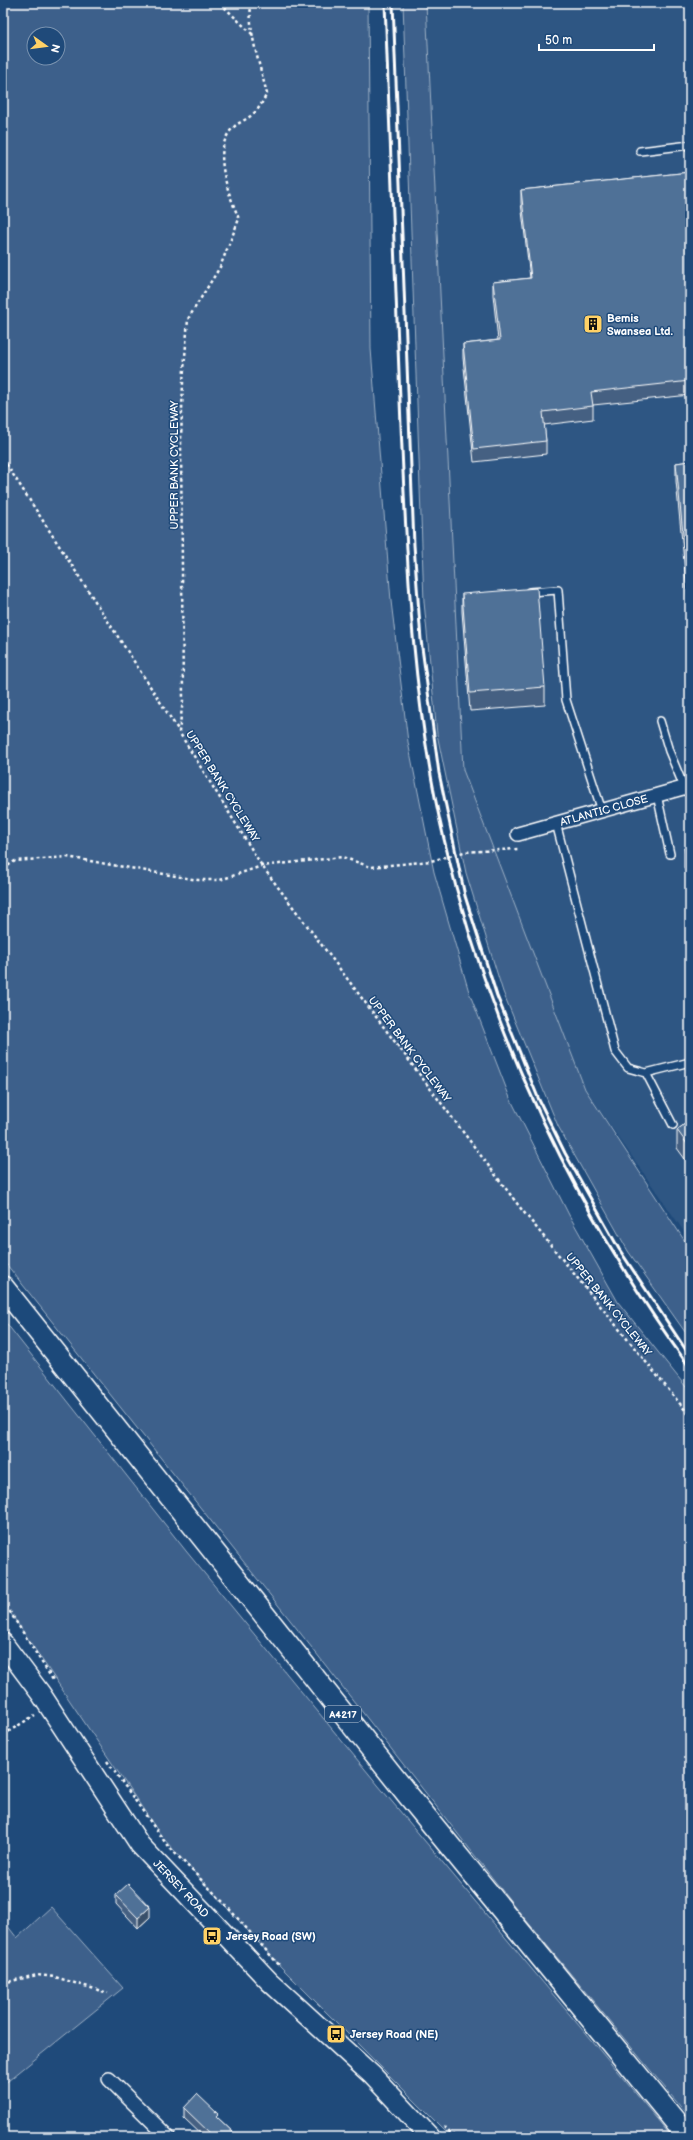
<svg xmlns="http://www.w3.org/2000/svg" width="693" height="2140" font-family="'Balsamiq Sans',sans-serif">
<style>
.built{fill:#2e5683}
.green{fill:#3c618b;stroke:#9eb0c5;fill-rule:evenodd}
.lines{fill:none;stroke-linecap:round;stroke-linejoin:round}
.lane-casing{stroke:#fff;stroke-width:10}
.street-casing{stroke:#fff;stroke-width:16}
.secondary-casing{stroke:#fff;stroke-width:22}
.primary-casing{stroke:#fff;stroke-width:24}
.path{stroke:#fff;stroke-width:2.5;stroke-dasharray:3 3;stroke-linecap:butt}
.lane{stroke:#1f4a7a;stroke-width:7}
.street{stroke:#1f4a7a;stroke-width:13}
.secondary{stroke:#1f4a7a;stroke-width:19}
.primary{stroke:#1f4a7a;stroke-width:21}
.rail{stroke:#fff;stroke-width:3}
.wall{fill:#456182;stroke:#fff}
.shaded-wall{fill:#384f6a;stroke:#fff}
.building{fill:#507197;stroke:#fff}
.labels{text-anchor:middle;stroke-width:3;stroke-linejoin:round;paint-order:stroke}
.shield{fill:#1f4a7a;stroke:#bcc9d7;stroke-width:1}
.shield-label{font-size:10px;font-weight:bold;fill:#fff}
.poi-label{font-size:11px;font-weight:bold;fill:#fff;stroke:#1f4a7a;text-anchor:start}
.street-label{font-size:11px;fill:#fff;stroke:#1f4a7a}
</style>
<rect width="100%" height="100%" fill="#1f4a7a"/>
<filter id="ink" filterUnits="userSpaceOnUse"><feTurbulence type="fractalNoise" baseFrequency=".025" numOctaves="2"/><feDisplacementMap in="SourceGraphic" scale="8" xChannelSelector="R" yChannelSelector="G"/><feConvolveMatrix kernelMatrix="1 2 1 2 8 2 1 2 1" color-interpolation-filters="sRGB"/></filter>
<g filter="url(#ink)">
<path class="built" d="M426,3H690V1240L585,1089L463,770Z"/>
<path class="green" d="M3,3H368L371,349L391,601L408,742L434,872L469,992L510,1098L569,1215L618,1302L690,1392V2118L516,1908L294,1625L3,1260ZM34,34H58V58H34Z
M403,3H426L463,770L585,1089L690,1249V1339L628,1251L558,1126L503,992L466,873L437,734L424,602Z
M3,1319L186,1551L378,1785L672,2137H451L281,1967L162,1837L3,1602Z
M51,1907L123,1988L3,2085V1920L17,1938Z"/>
<g class="lines">
<g class="lane-casing">
<path id="lane" d="M640,151L690,145
M529,592L558,590L566,700L602,811
M660,721L669,751L684,787
M657,795L670,854
M556,823L615,1051L628,1068L646,1073L690,1062
M646,1073L673,1125"/>
</g>
<g class="street-casing">
<g id="street">
<path id="s1" d="M518,834L690,786"/>
<path d="M109,2079L168,2137"/>
</g>
</g>
<g class="secondary-casing">
<g id="secondary">
<path id="s2" d="M3,1643L41,1694L140,1845L269,1981L372,2075L430,2137"/>
</g>
</g>
<g class="primary-casing">
<path id="primary" d="M3,1287L408,1795L688,2137"/>
</g>
<path class="path" d="M220,3L252,34
M251,3C248,33 260,65 267,94C263,100 260,108 255,112C250,118 241,121 235,126C209,148 229,194 239,219L220,267L188,319L183,382L181,440L183,700L179,732L262,866L522,1210L690,1416
M3,459L179,731
M3,869L15,861L67,857L198,880H220L262,866L342,857L371,867L431,861L464,852L518,849
M3,1601L53,1680
M3,1735L35,1715
M107,1761L167,1845L224,1903L280,1966
M3,1983L37,1975L55,1977L108,1993
M444,2126L455,2137"/>
<use href="#lane" class="lane"/>
<use href="#street" class="street"/>
<use href="#secondary" class="secondary"/>
<use href="#primary" class="primary"/>
<path class="rail" d="M385,3C390,144 395,285 401,426C407,564 412,703 444,839C488,1030 575,1209 690,1368
M393,3L414,545L421,640L439,773L465,896L497,996L539,1100L565,1153L619,1249L690,1356"/>
</g>
<path class="wall" d="M690,172V395L593,405V419L544,425L546,441V454L474,462L463,358V344L498,340L493,295V282L530,278L521,203V190Z
M690,461V623L676,481V463Z
M462,594L545,687V705L470,711L462,612Z
M690,847V888L684,867V848Z
M690,1120V1166L677,1148V1130Z
M116,1895L150,1917L138,1928L116,1904Z
M184,2108L218,2118L238,2137H204L184,2118Z"/>
<path class="shaded-wall" d="M150,1907V1917L138,1928V1918Z"/>
<path class="building" d="M690,172V381L591,392L593,406L543,412L546,441L474,449L463,344L500,340L493,282L531,278L521,190Z
M690,461V605L676,463Z
M537,588L545,687L470,693L462,594Z
M690,847V870L684,848Z
M690,1120V1148L677,1130Z
M128,1884L150,1907L138,1918L116,1895Z
M197,2094L218,2114L216,2116L238,2137H214L184,2108Z"/>
</g>
<defs>
<g id="building-square" transform="scale(1)"><rect x="-9" y="-9" width="18" height="18" rx="4" fill="#ffd166" stroke="#1f4a7a"/><path d="M-4-6H4V6H1V3H-1V6H-4ZM-2.5-4.3h1.7v1.8h-1.7ZM.8-4.3h1.7v1.8H.8ZM-2.5-1h1.7V.8h-1.7ZM.8-1h1.7V.8H.8Z" fill="#111"/></g>
<g id="bus-square" transform="scale(1)"><rect x="-9" y="-9" width="18" height="18" rx="4" fill="#ffd166" stroke="#1f4a7a"/><path d="M-5-6H5V4H4V6H2V4H-2V6H-4V4H-5ZM-3.5-4V0h7V-4ZM-3.5 1.2v1.5H-2V1.2ZM2 1.2v1.5H3.5V1.2Z" fill="#111"/></g>
</defs>
<g fill-rule="evenodd">
<use href="#building-square" x="593" y="324"/>
<use href="#bus-square" x="212" y="1936"/>
<use href="#bus-square" x="336" y="2034"/>
</g>
<g class="labels">
<rect class="shield" x="325" y="1706" width="36" height="16" rx="3"/>
<g class="shield-label">
<text x="343" y="1718">A4217</text>
</g>
<g class="poi-label">
<text x="607" y="322">Bemis<tspan x="607" dy="13">Swansea Ltd.</tspan></text>
<text x="226" y="1940">Jersey Road (SW)</text>
<text x="350" y="2038">Jersey Road (NE)</text>
</g>
<g class="street-label">
<text transform="translate(174 465) rotate(-90)" y="4">UPPER BANK CYCLEWAY</text>
<text transform="translate(223 786) rotate(58)" y="4">UPPER BANK CYCLEWAY</text>
<text dy="4" stroke="none"><textPath href="#s1" startOffset="89">ATLANTIC CLOSE</textPath></text>
<text transform="translate(410 1049) rotate(53)" y="4">UPPER BANK CYCLEWAY</text>
<text transform="translate(609 1304) rotate(51)" y="4">UPPER BANK CYCLEWAY</text>
<text dy="4" stroke="none"><textPath href="#s2" startOffset="304">JERSEY ROAD</textPath></text>
</g>
</g>
<rect width="693" height="2140" fill="none" stroke="#1f4a7a" stroke-width="16"/>
<rect x="8" y="8" width="677" height="2124" fill="none" stroke="#fff" stroke-width="1.5" filter="url(#ink)"/>
<g transform="translate(46 46) rotate(104)"><circle r="19" fill="#1f4a7a" stroke="#7992af"/>
<path d="M0-3L7 15L0 10L-7 15Z" fill="#ffd166"/>
<text y="-6" font-size="11" font-weight="bold" text-anchor="middle" fill="#ffffff">N</text>
</g>
<path d="M539 44v6h115v-6" fill="none" stroke="#ffffff" stroke-width="2"/>
<text x="545" y="44" font-size="12" fill="#ffffff" stroke="#1f4a7a" stroke-width="3" paint-order="stroke">50 m</text>
</svg>
